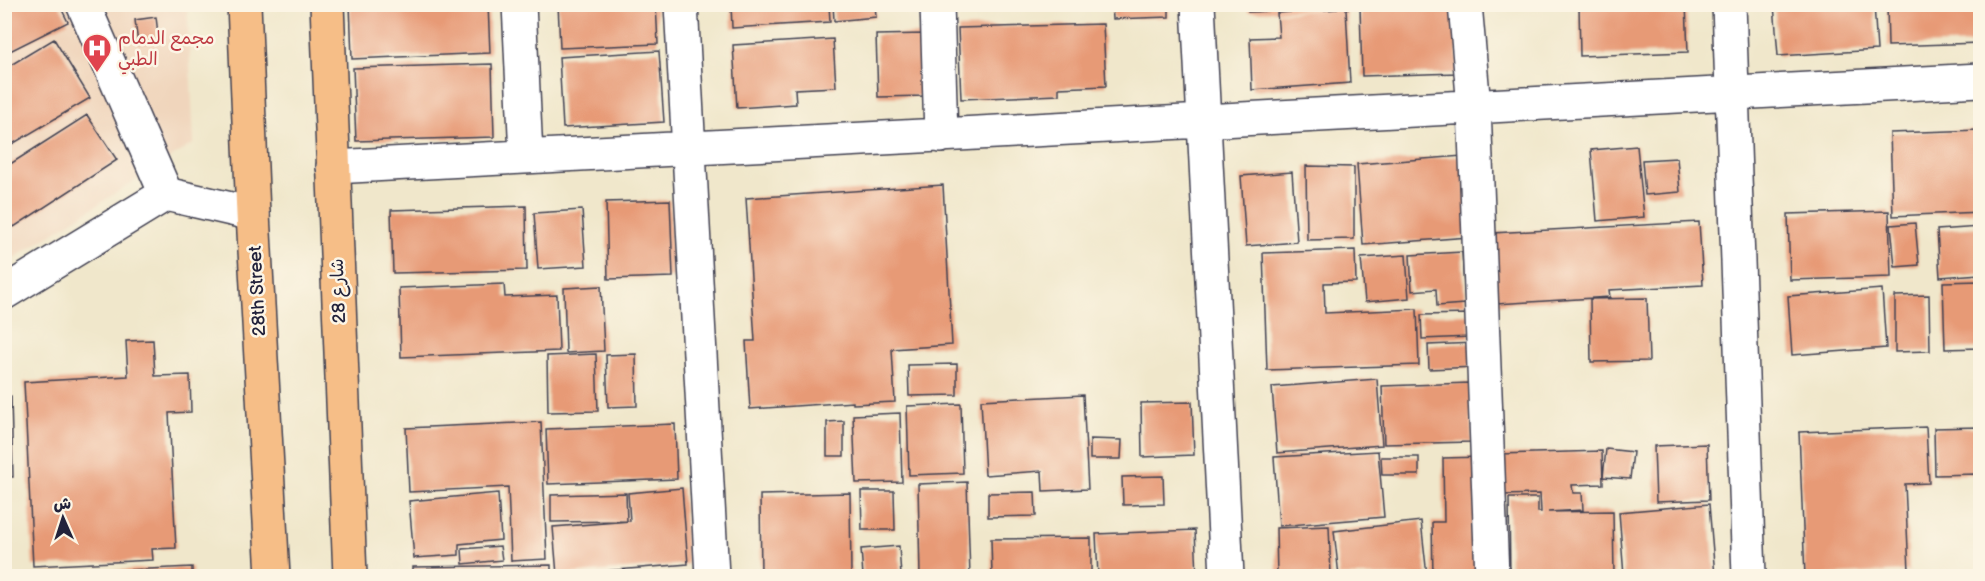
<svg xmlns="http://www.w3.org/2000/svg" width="1985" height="581" font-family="'Balsamiq Sans','Playpen Sans Arabic',sans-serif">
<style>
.built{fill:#f0d5bc}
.building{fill:#e79a76}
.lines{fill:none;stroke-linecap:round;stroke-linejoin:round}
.minor-casing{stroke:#414051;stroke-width:36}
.major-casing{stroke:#414051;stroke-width:36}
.minor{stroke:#fff;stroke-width:33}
.major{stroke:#f6be87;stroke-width:33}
.labels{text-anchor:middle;stroke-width:5;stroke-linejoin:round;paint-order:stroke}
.health-label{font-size:18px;fill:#be3a42;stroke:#fcf5e5;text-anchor:start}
.street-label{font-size:18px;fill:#22223b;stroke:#fcf5e5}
</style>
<rect width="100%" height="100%" fill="#fcf5e5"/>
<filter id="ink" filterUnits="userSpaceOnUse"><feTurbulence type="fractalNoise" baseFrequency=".0167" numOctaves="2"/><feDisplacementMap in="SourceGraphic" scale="12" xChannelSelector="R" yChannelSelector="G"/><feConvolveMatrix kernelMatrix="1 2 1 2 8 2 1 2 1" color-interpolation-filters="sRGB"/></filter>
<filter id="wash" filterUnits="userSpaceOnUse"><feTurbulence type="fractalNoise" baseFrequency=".008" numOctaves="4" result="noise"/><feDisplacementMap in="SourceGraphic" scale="24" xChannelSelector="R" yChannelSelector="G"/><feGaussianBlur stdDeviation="1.35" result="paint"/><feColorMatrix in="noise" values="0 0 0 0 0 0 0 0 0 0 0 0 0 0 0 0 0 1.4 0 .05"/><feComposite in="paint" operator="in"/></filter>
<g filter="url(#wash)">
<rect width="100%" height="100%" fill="#f0e7cb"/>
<path class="built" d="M5,5H187L194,143L5,264Z"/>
<g id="blocks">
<path class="building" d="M4,4H59L68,22L4,54Z
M350,4H488L490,53L352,59Z
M558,4H656L658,44L560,48Z
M731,4H829L830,22L732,28Z
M833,4H875L876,17L834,21Z
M1112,4H1169V17L1113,19Z
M1248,4H1350L1351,8L1346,9L1350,83L1252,90L1250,38L1279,37L1277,13L1338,9L1248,12Z
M1456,4L1458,73L1362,76L1360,7Z
M1579,4H1686L1688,52L1580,56Z
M1774,4H1874L1877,50L1778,56Z
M1887,4H1979L1980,43L1888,46Z
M156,17L159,42L138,44L135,20Z
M1103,24L1106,86L1059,88V95L961,99L958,28Z
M925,34L927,96L878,97L876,35Z
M54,39L90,98L4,149V69Z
M833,39L836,87L795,89L796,104L737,108L733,45Z
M659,51L664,122L563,128L559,57Z
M492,64L494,137L356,141L353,68Z
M87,115L117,160L14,227L4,213V168Z
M1980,130V212L1893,216L1890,133Z
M1637,146L1644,217L1597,221L1591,150Z
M1463,156L1469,237L1363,245L1357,164Z
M1677,158L1680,192L1645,195L1642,160Z
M1306,166L1354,167V239L1307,240Z
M1292,172L1297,242L1246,246L1241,176Z
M943,185L952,345L892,349L895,402L853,404V402L750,409L746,341H755L746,198Z
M670,200L673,277L608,279L606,202Z
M526,206L527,270L393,273L391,210Z
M582,210L586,266L538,269L534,213Z
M1889,211L1891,277L1790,280L1788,214Z
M1699,222L1703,285L1609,290L1610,297L1496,304L1492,233Z
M1915,223L1919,265L1895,267L1891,225Z
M1980,227V274L1940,277L1937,230Z
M1355,250L1356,282L1324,283L1325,313L1417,309L1419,365L1267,370L1263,253Z
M1462,252L1465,304L1437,306L1436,289L1412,291L1410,255Z
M1406,255L1409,298L1365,302L1361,258Z
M1980,281V348L1945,349L1943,282Z
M504,284L505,297L557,295L559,351L401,357L399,288Z
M601,286L604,351L566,353L564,288Z
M1882,289L1886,348L1792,355L1788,296Z
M1929,295L1930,351L1895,352V296Z
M1647,298L1649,361L1591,362L1590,299Z
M1469,314L1470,337L1422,339L1421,315Z
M153,340L155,376L190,375L191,412L169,413L176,548L152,549L153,560L33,566L24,382L128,376L126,341Z
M1475,343L1476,367L1429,369L1428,345Z
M596,354L598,411L548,412L547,356Z
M636,354L637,406L608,407L606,355Z
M957,364V395L909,396L908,365Z
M1377,379L1382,445L1277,453L1272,387Z
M1470,383L1472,442L1384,444L1382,386Z
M1083,395L1088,489L1043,491L1042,471L985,475L981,400Z
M11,396L13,477H4V397Z
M1192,402L1194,455L1142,457L1141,403Z
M961,404L963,473L909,475L907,406Z
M900,413L902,482L856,483L853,415Z
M844,421V456H827V422Z
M541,422L547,559L511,561L508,487L409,492L406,428Z
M675,424L677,479L548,484L546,429Z
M1926,427L1929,483L1905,484L1909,571L1805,576L1799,432Z
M1980,427V479H1977V474L1935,475L1934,428Z
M1090,439L1122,440L1121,459H1090Z
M1707,444L1709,500L1656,502L1654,446Z
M1606,449L1633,452L1630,479L1603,477Z
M1378,451L1384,517L1279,526L1274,457Z
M1602,451L1603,484L1572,485L1573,493H1582L1583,510L1548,512L1613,511L1614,576H1510L1509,498H1538V512H1541L1540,494L1501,495L1500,454Z
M1381,457H1419V475H1382Z
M1482,457L1484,576H1433L1432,522H1444L1443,458Z
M1163,476L1164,504L1123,505L1122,477Z
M967,482L970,576H920L918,484Z
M682,488L688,564L557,575L553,527L630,521L628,493Z
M861,491H894L895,530H862Z
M1035,492L1036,516L988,517V493Z
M498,493L501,540L459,544V555L414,558L409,501Z
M626,493L627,521L551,522V495Z
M850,493L851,576H761L760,495Z
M1709,504L1715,576H1624L1619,512Z
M1421,521L1427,576H1339L1334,531Z
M1329,526L1331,576H1277L1276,528Z
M1195,530L1197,576H1098L1096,534Z
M1091,538V576H992L991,539Z
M500,546L502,560L463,564L462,549Z
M899,546L901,576H863L861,549Z
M551,565V576H413V567Z
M192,567V576H41V574Z"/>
</g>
</g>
<g filter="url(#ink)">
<use href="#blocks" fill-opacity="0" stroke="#414051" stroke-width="1.5"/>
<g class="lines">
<g class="minor-casing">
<path id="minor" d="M83,4L166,194
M519,4L526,156
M681,4L712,576
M937,4L941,136
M1198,4L1227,576
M1465,4L1474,107L1492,576
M1729,4L1749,576
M333,167L1980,80
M4,293L166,194L253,214"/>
</g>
<g class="major-casing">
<path id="major" d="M244,4L253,214L273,576
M327,4L350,576"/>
</g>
<use href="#minor" class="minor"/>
<use href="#major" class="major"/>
</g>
</g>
<defs>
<g id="hospital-pin" transform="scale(1.5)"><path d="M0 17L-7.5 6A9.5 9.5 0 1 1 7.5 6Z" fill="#e0444e" stroke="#fcf5e5"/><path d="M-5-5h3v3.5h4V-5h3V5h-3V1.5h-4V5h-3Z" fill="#fff"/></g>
</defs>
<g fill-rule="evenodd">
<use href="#hospital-pin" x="97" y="48"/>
</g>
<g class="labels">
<g class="health-label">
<text x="118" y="44">مجمع الدمام<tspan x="118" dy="21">الطبي</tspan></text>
</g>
<g class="street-label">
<text transform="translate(257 291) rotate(-93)" y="6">28th Street</text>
<text transform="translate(338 291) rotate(-92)" y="6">شارع 28</text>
</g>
</g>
<rect width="1985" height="581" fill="none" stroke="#fcf5e5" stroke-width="24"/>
<g transform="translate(63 518) rotate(357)" stroke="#fcf5e5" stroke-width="4.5" paint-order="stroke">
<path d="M0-4.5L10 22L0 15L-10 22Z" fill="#22223b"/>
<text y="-9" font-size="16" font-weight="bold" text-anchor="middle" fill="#22223b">ش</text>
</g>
</svg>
